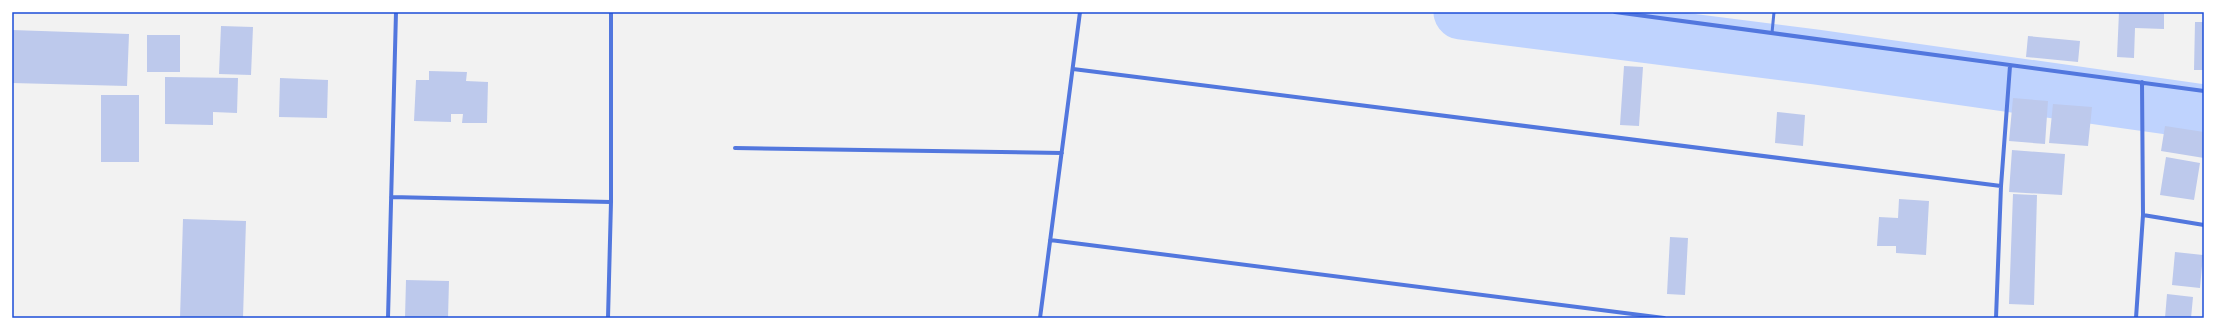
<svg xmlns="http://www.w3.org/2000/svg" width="2216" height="330" font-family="Roboto,sans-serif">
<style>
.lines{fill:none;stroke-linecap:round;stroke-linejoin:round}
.river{stroke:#bfd3fe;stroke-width:55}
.building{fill:#bdc9ec}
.service{stroke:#5277de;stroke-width:3}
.minor{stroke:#5277de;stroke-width:4}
.neatline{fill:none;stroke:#1d4ed8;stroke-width:1.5}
</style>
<rect width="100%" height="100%" fill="#f2f2f2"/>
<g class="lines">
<path class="river" d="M1461,12L1816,57L2204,112"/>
</g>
<path class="building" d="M2119,12H2164V29L2135,28L2134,58L2117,57Z
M2195,22H2204V70H2194Z
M221,26L253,27L251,75L219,74Z
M12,30L129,34L127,86L12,83Z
M147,35H180V72H147Z
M2028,36L2080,41L2078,62L2026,57Z
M1624,66L1643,67L1639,126L1620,125Z
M429,71L467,72L466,81L488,82L487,123H462L463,114H451V122L414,121L416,80H429Z
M165,77L238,78L237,113L213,112V125L165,124Z
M280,78L328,80L327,118L279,117Z
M101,95H139V162H101Z
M2013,98L2048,101L2045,144L2009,141Z
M2053,104L2092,107L2088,146L2049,143Z
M1777,112L1805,115L1803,146L1775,143Z
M2165,126L2204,132V158L2161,151Z
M2012,150L2065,154L2062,195L2009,192Z
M2166,157L2200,163L2194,200L2160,195Z
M2013,194L2037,195L2034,305L2009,304Z
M1899,199L1929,201L1926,255L1896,253V246H1877L1879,217L1898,218Z
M183,219L246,221L243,318H180Z
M1670,237L1688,238L1685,295L1667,294Z
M2175,252L2203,255L2200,288L2172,285Z
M406,280L449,281L448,318H405Z
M2167,294L2193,297L2191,318H2165Z"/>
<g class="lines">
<path class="service" d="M1772,33L1774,12"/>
<path class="minor" d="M1615,12L2204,91
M1073,69L2001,186
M735,148L1062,153
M391,197L611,202
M2143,215L2204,225
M1050,240L1664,318
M388,318L396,12
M608,318L611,202V12
M1040,318L1080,12
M1996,318L2001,186L2010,66
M2136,318L2143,215L2142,82"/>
</g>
<rect width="2216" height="330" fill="none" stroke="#ffffff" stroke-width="26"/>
<rect x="13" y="13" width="2190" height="304" class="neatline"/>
</svg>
